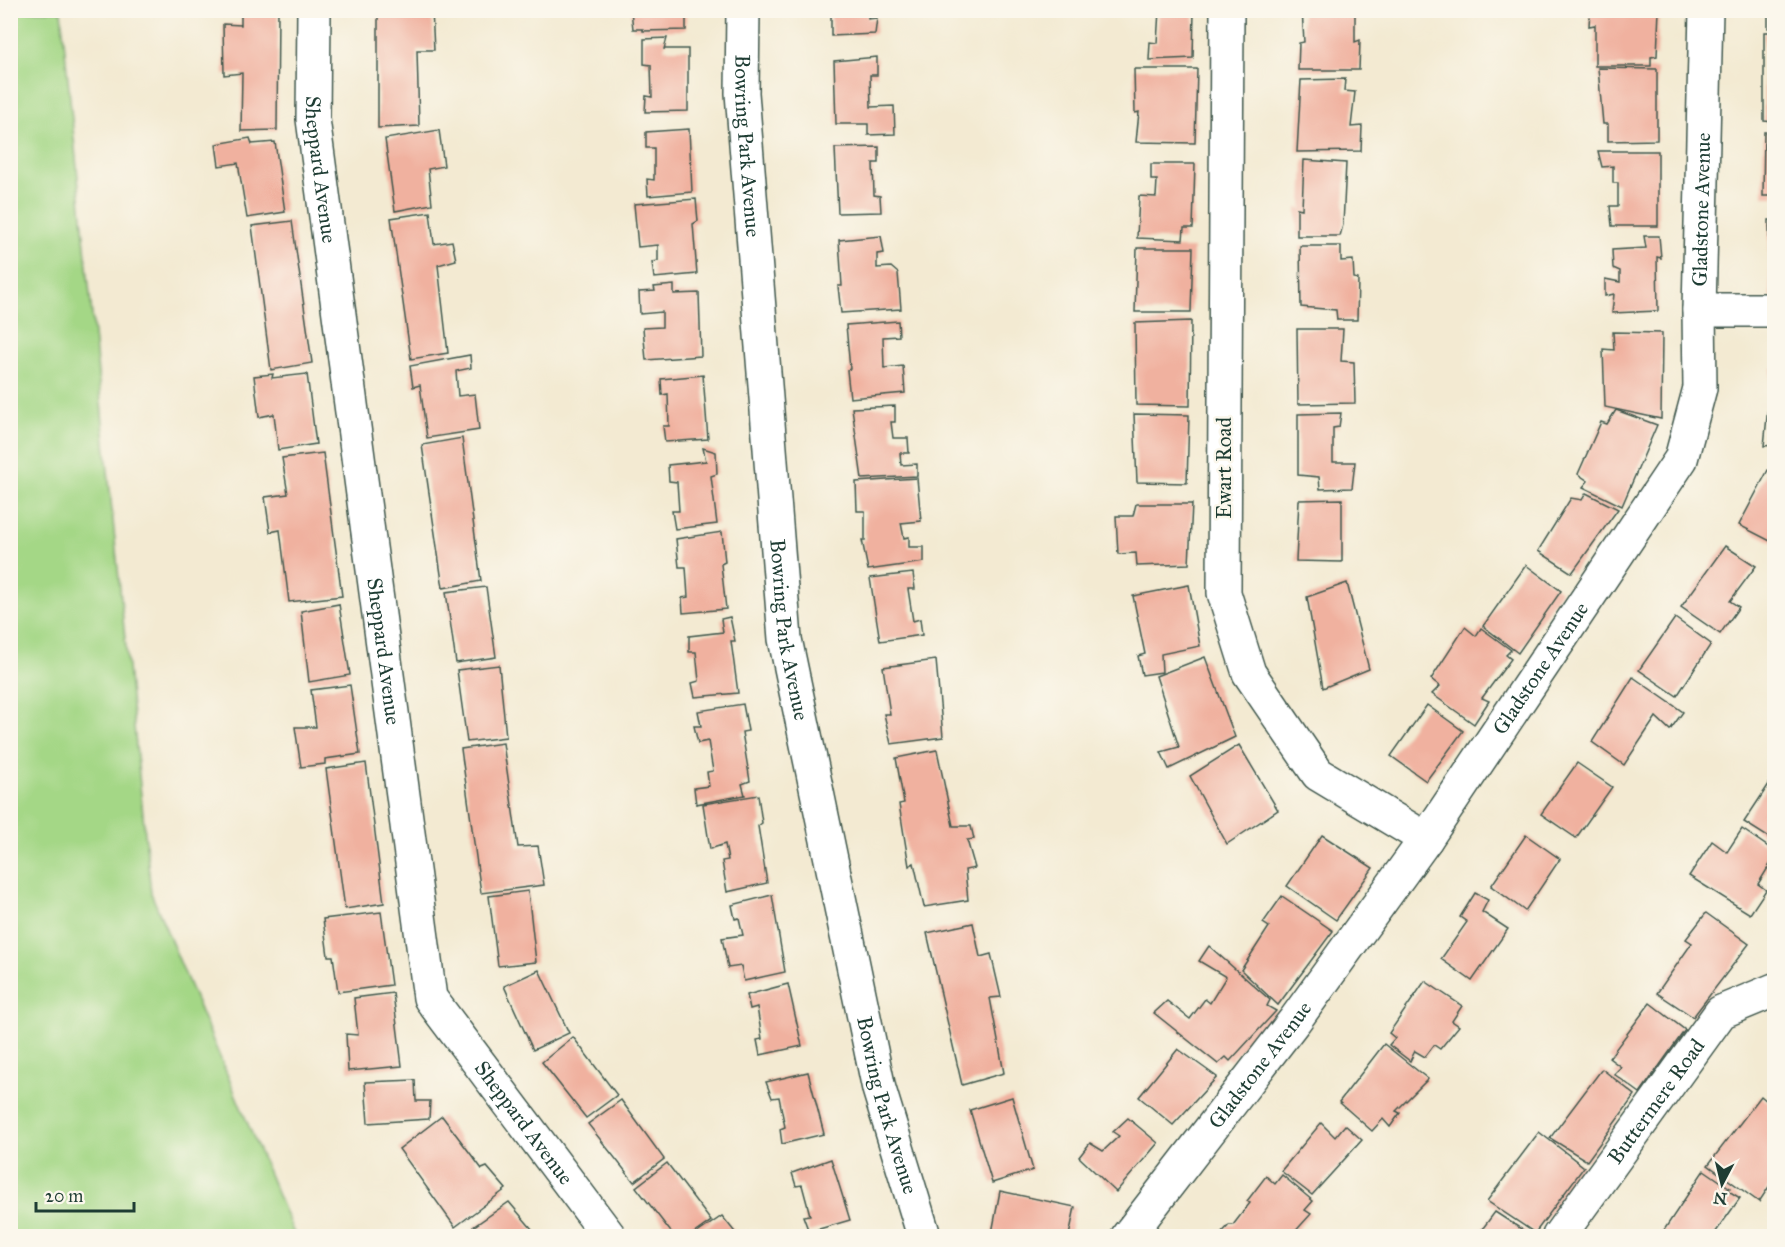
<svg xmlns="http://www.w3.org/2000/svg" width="1785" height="1247" font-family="'IM FELL Great Primer',serif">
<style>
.green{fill:#a4d786;stroke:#628a5d;stroke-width:1.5}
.building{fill:#f0b19f}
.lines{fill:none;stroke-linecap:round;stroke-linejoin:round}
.minor-casing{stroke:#3f574c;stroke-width:36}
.minor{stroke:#fff;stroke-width:33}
.labels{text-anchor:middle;stroke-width:5;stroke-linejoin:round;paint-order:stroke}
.street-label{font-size:21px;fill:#1f3d34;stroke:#fbf7ec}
</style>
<rect width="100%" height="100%" fill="#fbf7ec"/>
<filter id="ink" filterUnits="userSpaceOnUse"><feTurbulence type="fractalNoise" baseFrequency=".0167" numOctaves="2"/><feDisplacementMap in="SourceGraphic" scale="12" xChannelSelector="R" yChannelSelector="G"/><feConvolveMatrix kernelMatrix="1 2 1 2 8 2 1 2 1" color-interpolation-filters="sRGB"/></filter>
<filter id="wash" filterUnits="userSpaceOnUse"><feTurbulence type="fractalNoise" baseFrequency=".008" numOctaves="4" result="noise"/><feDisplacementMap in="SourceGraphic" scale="24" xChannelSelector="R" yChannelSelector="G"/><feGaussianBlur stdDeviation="1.35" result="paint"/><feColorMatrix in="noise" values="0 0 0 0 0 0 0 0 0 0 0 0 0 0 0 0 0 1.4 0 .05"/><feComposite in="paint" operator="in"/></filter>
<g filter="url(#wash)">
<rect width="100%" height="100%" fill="#f3ead2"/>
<path class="green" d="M 10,11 L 61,11 L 151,893 L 295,1236 L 11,1236 Z"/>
<g id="blocks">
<g class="building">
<path d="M 241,10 L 278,10 L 277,130 L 241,131 L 242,73 L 224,75 L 223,24 L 241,25 Z"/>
<path d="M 378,10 L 432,10 L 434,50 L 417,50 L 419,126 L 378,128 Z"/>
<path d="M 631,10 L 686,10 L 686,30 L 643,31 L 643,29 L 633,29 Z"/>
<path d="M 831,10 L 868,10 L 868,19 L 877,18 L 875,34 L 831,36 Z"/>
<path d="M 1159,10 L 1194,10 L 1193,58 L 1149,60 L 1150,42 L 1157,43 Z"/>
<path d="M 1302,10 L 1355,10 L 1355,42 L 1360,40 L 1359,70 L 1298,70 L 1299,43 L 1304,42 Z"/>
<path d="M 1590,10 L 1659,10 L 1657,56 L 1651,57 L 1651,66 L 1595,66 L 1595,25 L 1589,26 Z"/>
<rect x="1768" y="10" width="6" height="18"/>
<path d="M 1764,32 L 1774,32 L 1774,122 L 1764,121 Z"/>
<path d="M 667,38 L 664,49 L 688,49 L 688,111 L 645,112 L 646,96 L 652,97 L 651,65 L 644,64 L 644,39 Z"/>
<path d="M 877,57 L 877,75 L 870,75 L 871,107 L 894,106 L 895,134 L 868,135 L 868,124 L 836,124 L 834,61 Z"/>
<path d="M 1598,68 L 1657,69 L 1657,140 L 1608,141 L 1608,124 L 1603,124 Z"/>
<path d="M 1134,69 L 1197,69 L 1195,143 L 1136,142 L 1139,112 L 1135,113 Z"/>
<path d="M 1345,79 L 1344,91 L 1355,92 L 1351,127 L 1362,126 L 1361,151 L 1297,152 L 1301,80 Z"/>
<path d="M 689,129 L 692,192 L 648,196 L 647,179 L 654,180 L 654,148 L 646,148 L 646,132 Z"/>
<path d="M 439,130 L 444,166 L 428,169 L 432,204 L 395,211 L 385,139 Z"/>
<path d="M 1764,132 L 1774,132 L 1774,196 L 1763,196 Z"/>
<path d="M 250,138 L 252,144 L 275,142 L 285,212 L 247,218 L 238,163 L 219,166 L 216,144 Z"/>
<path d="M 879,147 L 879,163 L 873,163 L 874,195 L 880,196 L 881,212 L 838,213 L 835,148 Z"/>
<path d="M 1598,151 L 1658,151 L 1658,226 L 1612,226 L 1610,206 L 1618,206 L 1618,183 L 1613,183 L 1613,166 L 1602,167 Z"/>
<path d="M 1304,160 L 1346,163 L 1343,225 L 1340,236 L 1297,236 L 1297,208 L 1302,209 Z"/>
<path d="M 1151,164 L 1195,164 L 1193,228 L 1184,228 L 1183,240 L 1137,238 L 1139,196 L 1156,197 L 1157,180 L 1151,180 Z"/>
<path d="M 696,199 L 698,221 L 693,224 L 697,274 L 654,278 L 652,262 L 658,261 L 658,245 L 638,247 L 634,204 Z"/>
<path d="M 430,212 L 434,244 L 452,241 L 456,260 L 438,265 L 448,353 L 411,359 L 391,218 Z"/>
<path d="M 1769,220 L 1774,220 L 1774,297 L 1770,297 Z"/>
<path d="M 292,221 L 312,363 L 271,370 L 252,226 Z"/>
<path d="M 881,236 L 884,253 L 877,254 L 877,268 L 891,267 L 898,273 L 901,309 L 841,313 L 838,286 L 842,286 L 839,240 Z"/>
<path d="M 1644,236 L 1659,236 L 1661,258 L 1657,257 L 1658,311 L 1612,313 L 1614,294 L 1605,296 L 1605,279 L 1620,282 L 1620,271 L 1613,268 L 1612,250 L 1646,248 Z"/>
<path d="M 1300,246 L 1341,246 L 1341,261 L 1353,260 L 1354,278 L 1358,279 L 1357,320 L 1337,320 L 1336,310 L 1301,307 Z"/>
<path d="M 1137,248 L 1193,248 L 1191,312 L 1135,312 Z"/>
<path d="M 674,285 L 674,294 L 699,293 L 701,356 L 646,360 L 643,328 L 662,327 L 662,312 L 640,314 L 639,292 L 655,291 L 654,287 Z"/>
<path d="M 898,321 L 899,336 L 883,337 L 884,368 L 903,366 L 905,393 L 850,398 L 847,370 L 850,369 L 846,325 Z"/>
<path d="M 1191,321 L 1190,406 L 1136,405 L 1135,323 Z"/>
<path d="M 1297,329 L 1343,329 L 1341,361 L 1354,362 L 1355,403 L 1298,404 Z"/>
<path d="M 1613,332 L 1662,333 L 1661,419 L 1605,407 L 1603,349 L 1614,350 Z"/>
<path d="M 470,355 L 471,368 L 456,371 L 458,396 L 475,394 L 479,430 L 427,438 L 420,385 L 413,387 L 410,366 Z"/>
<path d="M 1772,368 L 1774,368 L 1774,445 L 1764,446 Z"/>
<path d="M 273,374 L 272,378 L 307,374 L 316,444 L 278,450 L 274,414 L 259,417 L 254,376 Z"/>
<path d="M 703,375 L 708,439 L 665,442 L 663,426 L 669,426 L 668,394 L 662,395 L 661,379 Z"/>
<path d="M 895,406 L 895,422 L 891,422 L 893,438 L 908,438 L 909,453 L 900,453 L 901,465 L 917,464 L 917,476 L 862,479 L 852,408 Z"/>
<path d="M 1616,410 L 1657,425 L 1622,506 L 1583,487 L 1588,481 L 1578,474 L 1601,422 L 1607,424 Z"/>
<path d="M 1341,413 L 1339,427 L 1333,428 L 1333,462 L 1355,462 L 1352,488 L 1320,489 L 1319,477 L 1298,475 L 1298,414 Z"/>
<path d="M 1134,414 L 1189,415 L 1187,483 L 1137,482 Z"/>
<path d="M 462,438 L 481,581 L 443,588 L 422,445 Z"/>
<path d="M 703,448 L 716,452 L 717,474 L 711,476 L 717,524 L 675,529 L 672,511 L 679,511 L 677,482 L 669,481 L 668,465 L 706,461 Z"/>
<path d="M 323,453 L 342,596 L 289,602 L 280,530 L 270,532 L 265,497 L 288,494 L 282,458 Z"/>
<path d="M 1768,470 L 1774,474 L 1774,543 L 1739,525 Z"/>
<path d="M 917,478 L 921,521 L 901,523 L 904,538 L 909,537 L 909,547 L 924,547 L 924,562 L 868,570 L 862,540 L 865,540 L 865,511 L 857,511 L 856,482 Z"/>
<path d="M 1586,493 L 1618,509 L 1572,573 L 1538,551 L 1571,498 L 1582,500 Z"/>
<path d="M 1342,499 L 1342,562 L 1296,561 L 1299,500 Z"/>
<path d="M 1136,504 L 1192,504 L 1189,564 L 1137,566 L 1136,553 L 1118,554 L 1116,516 L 1133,516 Z"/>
<path d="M 722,532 L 725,562 L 721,564 L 726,609 L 683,613 L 682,598 L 688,597 L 686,567 L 679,567 L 676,539 Z"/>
<path d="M 1725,546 L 1756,566 L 1730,601 L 1739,607 L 1720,634 L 1681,607 Z"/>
<path d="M 1526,565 L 1561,591 L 1518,653 L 1483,626 Z"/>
<path d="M 913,573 L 915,589 L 908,589 L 913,621 L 920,619 L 922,635 L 880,641 L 870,578 Z"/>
<path d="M 1347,583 L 1369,669 L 1323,688 L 1307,597 Z"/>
<path d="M 1189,585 L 1200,646 L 1161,654 L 1162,672 L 1142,675 L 1138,656 L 1145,654 L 1133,596 Z"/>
<path d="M 486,587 L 496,657 L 456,663 L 446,592 Z"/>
<path d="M 339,604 L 350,675 L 309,682 L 301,611 Z"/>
<path d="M 730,617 L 735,641 L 731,641 L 738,693 L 695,697 L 692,683 L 699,681 L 696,652 L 689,652 L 689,636 L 723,632 L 721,619 Z"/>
<path d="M 1675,618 L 1711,644 L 1677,696 L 1639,670 Z"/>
<path d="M 1465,627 L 1476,636 L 1481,628 L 1511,650 L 1506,655 L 1511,659 L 1482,698 L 1489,701 L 1474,724 L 1432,694 L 1440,686 L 1431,679 Z"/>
<path d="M 1205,657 L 1235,737 L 1169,769 L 1161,752 L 1179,747 L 1156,676 Z"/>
<path d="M 936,660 L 943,737 L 891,744 L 884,714 L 890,714 L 883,667 Z"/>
<path d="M 499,665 L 506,737 L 467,742 L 457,670 Z"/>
<path d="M 1633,677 L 1683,712 L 1670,730 L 1656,717 L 1624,765 L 1592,742 Z"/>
<path d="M 350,685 L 360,754 L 325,759 L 325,764 L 301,767 L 295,727 L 316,727 L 311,690 Z"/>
<path d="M 743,704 L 748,731 L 742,732 L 750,781 L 742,784 L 745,795 L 696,804 L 694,788 L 709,786 L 707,772 L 713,771 L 708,741 L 698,743 L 694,726 L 701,726 L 698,711 Z"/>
<path d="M 1427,705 L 1463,731 L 1426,781 L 1391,756 Z"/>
<path d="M 503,743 L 518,847 L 538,846 L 544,885 L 481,893 L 461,749 Z"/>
<path d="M 1239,745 L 1278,810 L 1227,844 L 1190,776 Z"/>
<path d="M 937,750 L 953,826 L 971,826 L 974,839 L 967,840 L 975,868 L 965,870 L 968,900 L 924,907 L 914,863 L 909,866 L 899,804 L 904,803 L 896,758 Z"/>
<path d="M 366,763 L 384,903 L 345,909 L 326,769 Z"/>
<path d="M 1577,763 L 1612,787 L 1576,838 L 1541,814 Z"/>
<path d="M 1773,778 L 1774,778 L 1774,841 L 1744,822 Z"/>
<path d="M 758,795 L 762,823 L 758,826 L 767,883 L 727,892 L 722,861 L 728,860 L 725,844 L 710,849 L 703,804 Z"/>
<path d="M 1742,829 L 1774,851 L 1774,858 L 1758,884 L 1766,890 L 1750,914 L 1689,876 L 1712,841 L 1727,852 Z"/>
<path d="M 1322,835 L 1373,868 L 1336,920 L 1287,886 Z"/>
<path d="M 1526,835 L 1560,859 L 1525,911 L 1491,886 Z"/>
<path d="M 528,891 L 536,962 L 498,966 L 489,896 Z"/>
<path d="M 1475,893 L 1488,900 L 1482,912 L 1508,929 L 1472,981 L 1441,959 L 1467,922 L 1460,917 Z"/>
<path d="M 772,895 L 785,972 L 744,981 L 741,966 L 728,968 L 722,938 L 743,935 L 739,918 L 735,919 L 732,905 Z"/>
<path d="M 1282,896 L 1333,931 L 1278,1005 L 1241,970 L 1269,927 L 1263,923 Z"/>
<path d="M 381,912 L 391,985 L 338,992 L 333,956 L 328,956 L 323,919 Z"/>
<path d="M 1706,913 L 1749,944 L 1693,1017 L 1657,993 L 1692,943 L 1686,939 Z"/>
<path d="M 973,923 L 980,957 L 991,954 L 1001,997 L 990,998 L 1004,1073 L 962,1085 L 927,933 Z"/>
<path d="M 1209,946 L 1270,1000 L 1267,1006 L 1276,1011 L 1230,1061 L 1226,1057 L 1218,1064 L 1154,1013 L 1167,1001 L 1190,1019 L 1205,999 L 1210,1003 L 1226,977 L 1199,961 Z"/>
<path d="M 539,970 L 569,1033 L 533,1050 L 504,986 Z"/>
<path d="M 1425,981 L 1462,1006 L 1452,1021 L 1459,1026 L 1440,1049 L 1434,1045 L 1425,1057 L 1415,1051 L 1410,1061 L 1389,1045 L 1395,1038 L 1389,1033 Z"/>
<path d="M 788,984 L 802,1046 L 760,1055 L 757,1040 L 762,1039 L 757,1007 L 750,1009 L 747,995 Z"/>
<path d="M 393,993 L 402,1066 L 348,1071 L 346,1034 L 358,1035 L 354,998 Z"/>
<path d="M 1650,1003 L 1685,1030 L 1640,1093 L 1614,1074 L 1621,1067 L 1609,1058 Z"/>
<path d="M 573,1037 L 617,1095 L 586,1118 L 542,1062 Z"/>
<path d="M 1384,1044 L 1428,1079 L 1396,1111 L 1400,1113 L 1390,1127 L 1383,1119 L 1372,1131 L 1339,1102 Z"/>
<path d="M 1178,1049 L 1217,1077 L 1173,1125 L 1139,1097 Z"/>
<path d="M 1602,1069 L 1635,1095 L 1587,1161 L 1550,1138 Z"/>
<path d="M 808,1072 L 824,1134 L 782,1144 L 780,1129 L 785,1127 L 779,1097 L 772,1098 L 766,1082 Z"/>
<path d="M 415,1080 L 416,1101 L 430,1101 L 429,1119 L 368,1123 L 365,1082 Z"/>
<path d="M 1761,1096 L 1774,1107 L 1774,1152 L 1770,1159 L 1774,1161 L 1774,1179 L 1759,1202 L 1708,1165 Z"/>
<path d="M 1012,1097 L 1033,1170 L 992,1183 L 970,1110 Z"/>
<path d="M 621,1100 L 664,1159 L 634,1182 L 588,1124 Z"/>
<path d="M 442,1116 L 482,1169 L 487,1167 L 506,1189 L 455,1227 L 399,1149 Z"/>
<path d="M 1128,1118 L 1158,1143 L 1116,1192 L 1079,1157 L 1090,1143 L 1103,1151 L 1119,1136 L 1113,1132 Z"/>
<path d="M 1321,1123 L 1335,1137 L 1345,1125 L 1362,1140 L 1312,1195 L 1281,1171 Z"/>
<path d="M 1539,1132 L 1584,1167 L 1535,1233 L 1487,1201 Z"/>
<path d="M 831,1159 L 850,1220 L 809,1232 L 803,1216 L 810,1215 L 802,1185 L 796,1186 L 792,1173 Z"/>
<path d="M 667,1163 L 711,1221 L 690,1236 L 674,1236 L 636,1187 Z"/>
<path d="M 1704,1170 L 1730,1188 L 1727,1190 L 1740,1198 L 1713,1236 L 1660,1236 Z"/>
<path d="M 1282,1175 L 1313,1201 L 1305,1210 L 1311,1214 L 1291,1236 L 1219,1236 L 1229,1225 L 1233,1225 L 1250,1203 L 1247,1201 L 1266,1176 L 1275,1184 Z"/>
<path d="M 1000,1191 L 1075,1207 L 1069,1236 L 1006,1236 L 992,1233 Z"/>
<path d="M 509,1202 L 538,1236 L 479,1236 L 473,1227 Z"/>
<path d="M 1495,1212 L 1532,1236 L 1477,1236 Z"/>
<path d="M 722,1216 L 738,1236 L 693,1236 Z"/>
</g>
</g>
</g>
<g filter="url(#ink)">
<use href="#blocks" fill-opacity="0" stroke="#3f574c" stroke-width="1.5"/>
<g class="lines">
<defs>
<g id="minor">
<path id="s1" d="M 314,10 L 313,119 L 430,998 L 609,1236"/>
<path id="s2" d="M 743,10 L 742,93 L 785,639 L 879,1089 L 924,1236"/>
<path d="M 1227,10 L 1224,593 L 1249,673 L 1318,774 L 1426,839"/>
<path d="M 1699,310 L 1774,310"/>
<path id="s3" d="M 1128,1236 L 1295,1020 L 1426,839 L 1681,459 L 1700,388 L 1699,310 L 1706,10"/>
<path id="s4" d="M 1559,1236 L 1721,1012 L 1774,990"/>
</g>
</defs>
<use href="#minor" class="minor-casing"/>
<use href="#minor" class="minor"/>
</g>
</g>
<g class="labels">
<g class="street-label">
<text dy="7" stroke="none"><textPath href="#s2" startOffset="136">Bowring Park Avenue</textPath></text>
<text dy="7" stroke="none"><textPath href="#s1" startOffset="160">Sheppard Avenue</textPath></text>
<text dy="7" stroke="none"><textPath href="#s3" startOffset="1206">Gladstone Avenue</textPath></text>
<text transform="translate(1224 468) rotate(-90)" y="7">Ewart Road</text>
<text dy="7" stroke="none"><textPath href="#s2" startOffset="622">Bowring Park Avenue</textPath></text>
<text dy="7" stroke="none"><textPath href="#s1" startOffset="646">Sheppard Avenue</textPath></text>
<text dy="7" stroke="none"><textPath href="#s3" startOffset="702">Gladstone Avenue</textPath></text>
<text dy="7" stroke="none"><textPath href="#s3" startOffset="216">Gladstone Avenue</textPath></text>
<text dy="7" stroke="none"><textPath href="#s4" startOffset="166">Buttermere Road</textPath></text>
<text dy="7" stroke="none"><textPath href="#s2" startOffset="1108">Bowring Park Avenue</textPath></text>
<text dy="7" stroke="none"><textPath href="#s1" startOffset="1152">Sheppard Avenue</textPath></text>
</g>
</g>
<rect width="1785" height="1247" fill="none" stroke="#fbf7ec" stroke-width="36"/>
<g transform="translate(1722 1184) rotate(187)" stroke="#fbf7ec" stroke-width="4.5" paint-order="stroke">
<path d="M0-4.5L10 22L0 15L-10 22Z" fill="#1f3d34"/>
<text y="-9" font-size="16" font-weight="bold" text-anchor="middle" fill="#1f3d34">N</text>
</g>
<path d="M36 1202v9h98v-9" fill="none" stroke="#1f3d34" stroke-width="3"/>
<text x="45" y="1202" font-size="18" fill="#1f3d34" stroke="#fbf7ec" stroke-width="4.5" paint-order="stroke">20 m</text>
</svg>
